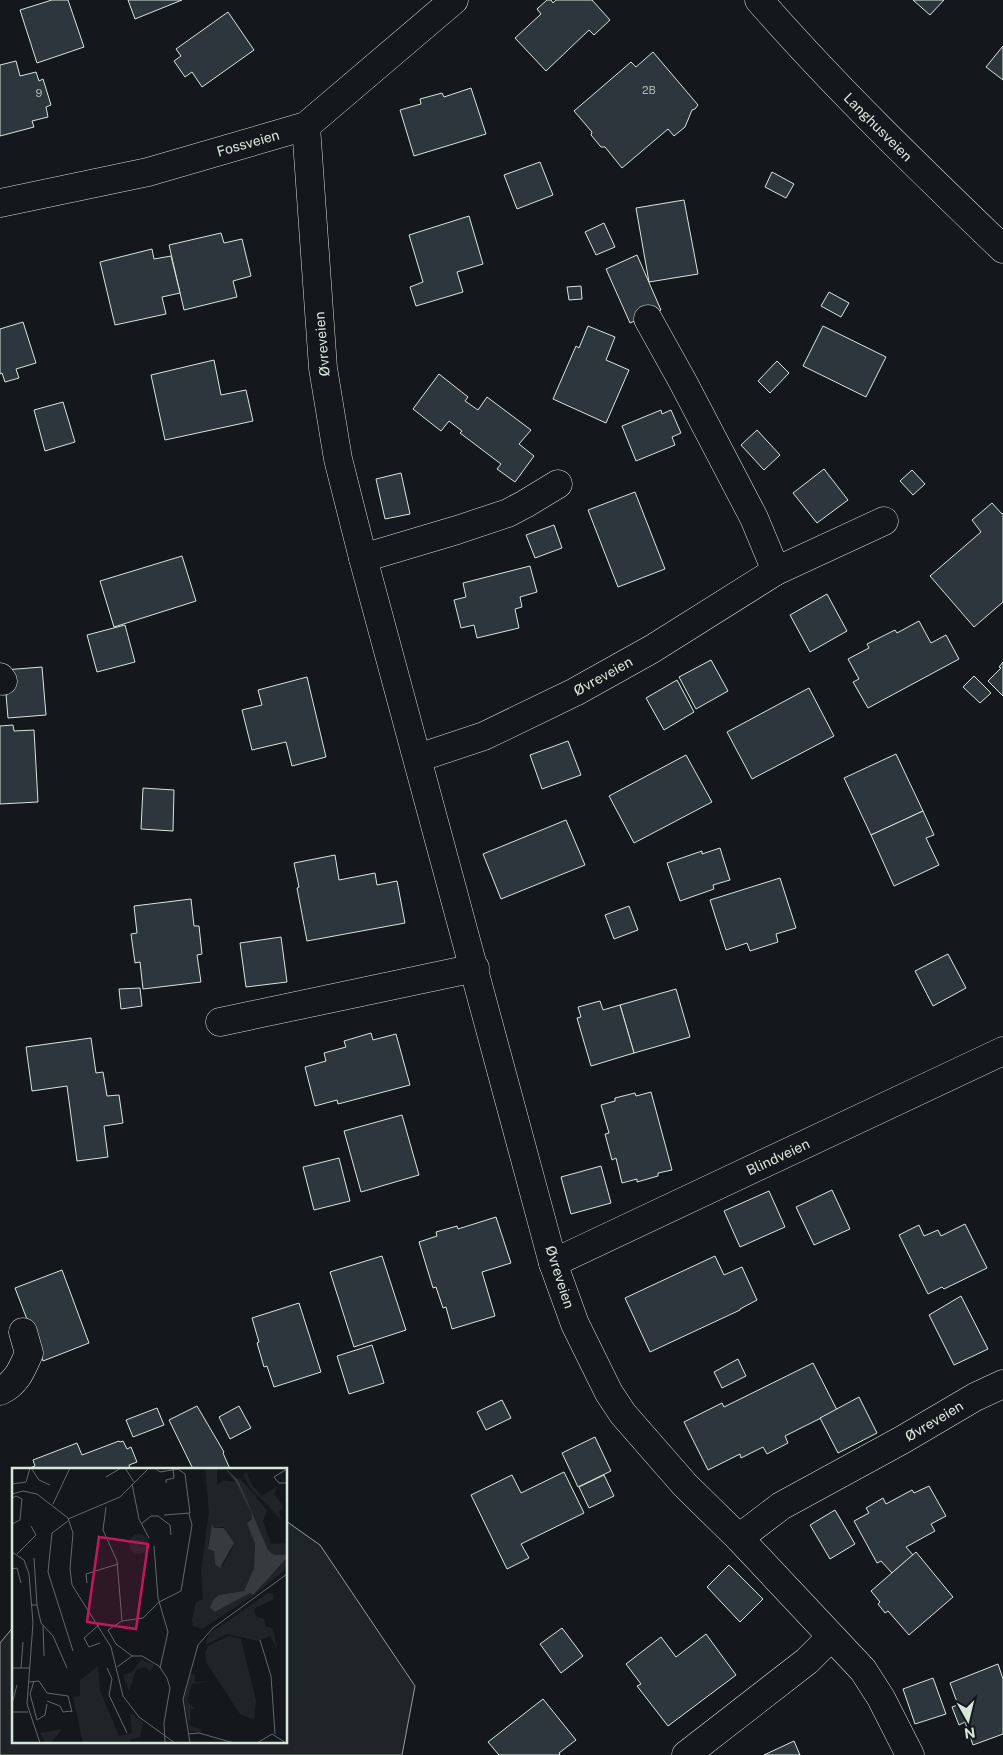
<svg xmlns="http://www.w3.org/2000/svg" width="1003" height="1755" font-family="'Public Sans',sans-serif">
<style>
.green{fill:#202428;stroke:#939e99}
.building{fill:#2c363c;stroke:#d8e6dc}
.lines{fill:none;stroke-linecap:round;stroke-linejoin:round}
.minor-casing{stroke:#d8e6dc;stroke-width:29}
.major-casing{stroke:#d8e6dc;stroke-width:29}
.minor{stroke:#14181c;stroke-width:28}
.major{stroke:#14181c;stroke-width:28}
.labels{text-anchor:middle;stroke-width:4;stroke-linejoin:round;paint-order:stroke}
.number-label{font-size:11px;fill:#adbab4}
.street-label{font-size:14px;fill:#d8e6dc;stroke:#14181c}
.inset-road{fill:none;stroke:#626a69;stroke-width:1}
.view{fill:#c2185b;fill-opacity:0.15;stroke:#c2185b;stroke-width:2.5}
.inset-edge{fill:none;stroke:#d8e6dc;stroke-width:2.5}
</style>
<rect width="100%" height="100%" fill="#14181c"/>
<path class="green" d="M 286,1521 L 320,1545 L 415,1686 L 402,1755 L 0,1755 L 0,1643 L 14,1626 L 14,1741 L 286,1741 Z"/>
<g class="building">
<path d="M 52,0 L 68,0 L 84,47 L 37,63 L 20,10 Z"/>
<path d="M 128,0 L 182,0 L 135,19 Z"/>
<path d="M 547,0 L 551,0 L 553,3 L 556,0 L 592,0 L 610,20 L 594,35 L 589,30 L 546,71 L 515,38 L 541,14 L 537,9 Z"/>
<path d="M 913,0 L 944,0 L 930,15 Z"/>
<path d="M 228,12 L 254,50 L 202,87 L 192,72 L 185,77 L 174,61 L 181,56 L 176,49 Z"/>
<path d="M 1003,46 L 1003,80 L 986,67 Z"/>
<path d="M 653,52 L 698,105 L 695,109 L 692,110 L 685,127 L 674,136 L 668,129 L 622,168 L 605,147 L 601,147 L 591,135 L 592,132 L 574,111 L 631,62 L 636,67 Z"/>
<path d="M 16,61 L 20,76 L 36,72 L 39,81 L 43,79 L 51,105 L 46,107 L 48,117 L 32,121 L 34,127 L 0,136 L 0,65 Z"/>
<path d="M 471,88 L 486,134 L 414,156 L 400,110 L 421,104 L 420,99 L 442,93 L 444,97 Z"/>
<path d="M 540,162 L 553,195 L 517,209 L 504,175 Z"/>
<path d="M 772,172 L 794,184 L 786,198 L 765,187 Z"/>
<path d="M 684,200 L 698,274 L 649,282 L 636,208 Z"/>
<path d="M 469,216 L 483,264 L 457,272 L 463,292 L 416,306 L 410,287 L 423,282 L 409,235 Z"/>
<path d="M 604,223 L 615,247 L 596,255 L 585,232 Z"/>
<path d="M 221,233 L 224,243 L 242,239 L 251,276 L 233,281 L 237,297 L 184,310 L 169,245 Z"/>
<path d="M 152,249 L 154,259 L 171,256 L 180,293 L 162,297 L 166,314 L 115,325 L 100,262 Z"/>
<path d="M 637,255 L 661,310 L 630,323 L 606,269 Z"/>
<path d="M 581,286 L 582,299 L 569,300 L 567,287 Z"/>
<path d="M 829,292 L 849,303 L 841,317 L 821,306 Z"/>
<path d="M 23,322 L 36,363 L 16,369 L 19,378 L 5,382 L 2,373 L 0,374 L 0,329 Z"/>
<path d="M 588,326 L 615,337 L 606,360 L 629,370 L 606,423 L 553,399 L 576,346 L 579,348 Z"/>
<path d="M 823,326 L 886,357 L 866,397 L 803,366 Z"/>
<path d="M 214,360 L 221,395 L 246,390 L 253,421 L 165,440 L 151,375 Z"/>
<path d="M 777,361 L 789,373 L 770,393 L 758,381 Z"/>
<path d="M 439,374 L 468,397 L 465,401 L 478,410 L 487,397 L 531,430 L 519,444 L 534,456 L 515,482 L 497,469 L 501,464 L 460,433 L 462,431 L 449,421 L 441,431 L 413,409 Z"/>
<path d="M 63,402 L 75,442 L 45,451 L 34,410 Z"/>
<path d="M 661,410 L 662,414 L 671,410 L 681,433 L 672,437 L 675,445 L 636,461 L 622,426 Z"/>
<path d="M 757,430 L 780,455 L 764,470 L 741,445 Z"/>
<path d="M 824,469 L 848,500 L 817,523 L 793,493 Z"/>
<path d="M 912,470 L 925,484 L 913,495 L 900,481 Z"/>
<path d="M 401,473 L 410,514 L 385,519 L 376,479 Z"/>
<path d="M 635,492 L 665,569 L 618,587 L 588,510 Z"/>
<path d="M 992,503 L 1002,514 L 1003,513 L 1003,602 L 974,627 L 930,576 L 981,532 L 972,520 Z"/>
<path d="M 554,525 L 562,548 L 535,558 L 526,535 Z"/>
<path d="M 182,556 L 196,601 L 114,627 L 100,581 Z"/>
<path d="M 530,566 L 537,592 L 520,597 L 522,607 L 515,609 L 519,628 L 477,638 L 474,625 L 461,628 L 454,600 L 466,597 L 463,583 Z"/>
<path d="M 827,594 L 847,631 L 810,652 L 790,615 Z"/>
<path d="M 919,621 L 931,643 L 946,635 L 959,659 L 868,708 L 853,682 L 859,679 L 848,659 L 869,648 L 867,644 L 895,630 L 897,633 Z"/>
<path d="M 125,625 L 135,662 L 97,672 L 87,635 Z"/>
<path d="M 711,660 L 728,691 L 696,709 L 679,677 Z"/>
<path d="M 1003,662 L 1003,696 L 988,681 L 1001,668 L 999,667 Z"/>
<path d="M 42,667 L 46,715 L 8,718 L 4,670 Z"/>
<path d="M 974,676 L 991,693 L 980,703 L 963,687 Z"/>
<path d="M 307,677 L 326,757 L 292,766 L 286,742 L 252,750 L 242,710 L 262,705 L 258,690 Z"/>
<path d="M 677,680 L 694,712 L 664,730 L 646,698 Z"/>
<path d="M 809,688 L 834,736 L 752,779 L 727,732 Z"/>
<path d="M 13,725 L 14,731 L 34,730 L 38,802 L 0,804 L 0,726 Z"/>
<path d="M 568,741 L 581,775 L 542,789 L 530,755 Z"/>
<path d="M 896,754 L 923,811 L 871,835 L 844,778 Z"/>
<path d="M 686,755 L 712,802 L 634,843 L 609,796 Z"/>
<path d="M 143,788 L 174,790 L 173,831 L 141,829 Z"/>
<path d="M 923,811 L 934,835 L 926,838 L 939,865 L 894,886 L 871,835 Z"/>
<path d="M 566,820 L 585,865 L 501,899 L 483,854 Z"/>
<path d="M 720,848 L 730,880 L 713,885 L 714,889 L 680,901 L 667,863 L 702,851 L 702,854 Z"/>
<path d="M 335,855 L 339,880 L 375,873 L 377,885 L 397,881 L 405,923 L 307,941 L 297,888 L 299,887 L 294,863 Z"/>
<path d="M 780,878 L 796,928 L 776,934 L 778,942 L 750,951 L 747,943 L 726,950 L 710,900 Z"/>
<path d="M 191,899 L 194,926 L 199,926 L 202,954 L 197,955 L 201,982 L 143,989 L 140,962 L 135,963 L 131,934 L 137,933 L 134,906 Z"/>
<path d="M 629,906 L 638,930 L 614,939 L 605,915 Z"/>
<path d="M 281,937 L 287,982 L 246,987 L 240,943 Z"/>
<path d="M 948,954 L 966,988 L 933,1006 L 915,971 Z"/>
<path d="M 140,988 L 142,1006 L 121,1009 L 119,989 Z"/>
<path d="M 676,989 L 690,1037 L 634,1053 L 620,1005 Z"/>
<path d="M 600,1001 L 603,1010 L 620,1005 L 634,1053 L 591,1066 L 577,1018 L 581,1017 L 578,1007 Z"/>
<path d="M 371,1033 L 373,1040 L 396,1034 L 410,1085 L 338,1104 L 337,1100 L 315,1106 L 305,1067 L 326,1061 L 324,1053 L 346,1047 L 344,1041 Z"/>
<path d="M 91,1038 L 96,1073 L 103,1072 L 107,1096 L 119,1095 L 123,1123 L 104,1126 L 108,1157 L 77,1161 L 67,1086 L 32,1091 L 26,1047 Z"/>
<path d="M 651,1092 L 672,1170 L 658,1173 L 658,1176 L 637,1182 L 637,1179 L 622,1183 L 616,1158 L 612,1160 L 605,1134 L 609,1133 L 601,1105 L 615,1101 L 615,1098 L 635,1093 L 636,1096 Z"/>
<path d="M 402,1115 L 419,1175 L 361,1192 L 344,1131 Z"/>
<path d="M 339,1158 L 350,1201 L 314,1210 L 303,1167 Z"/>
<path d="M 601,1166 L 611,1203 L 571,1214 L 561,1177 Z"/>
<path d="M 832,1190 L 850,1229 L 814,1245 L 796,1207 Z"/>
<path d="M 769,1191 L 785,1227 L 740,1247 L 724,1211 Z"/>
<path d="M 496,1217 L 511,1263 L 482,1272 L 495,1316 L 452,1329 L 446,1307 L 443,1308 L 436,1287 L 433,1288 L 419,1242 L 437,1236 L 436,1232 L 457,1226 L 458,1229 Z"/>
<path d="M 965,1224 L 987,1268 L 944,1289 L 942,1287 L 928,1294 L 899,1235 L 919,1225 L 924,1236 L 938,1230 L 941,1236 Z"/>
<path d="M 382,1256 L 406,1330 L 354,1347 L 330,1272 Z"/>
<path d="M 715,1256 L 724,1275 L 742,1267 L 757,1300 L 740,1309 L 740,1310 L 650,1352 L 625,1298 Z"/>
<path d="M 62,1270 L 89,1343 L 43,1361 L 15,1288 Z"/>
<path d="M 961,1296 L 988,1349 L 954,1365 L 929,1315 Z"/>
<path d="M 299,1303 L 321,1372 L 274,1387 L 267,1366 L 264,1367 L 257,1343 L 259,1342 L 252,1318 Z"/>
<path d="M 372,1345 L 384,1383 L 349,1394 L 337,1356 Z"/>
<path d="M 738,1359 L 746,1376 L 722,1388 L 714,1372 Z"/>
<path d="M 813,1363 L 837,1410 L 785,1436 L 788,1443 L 767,1454 L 763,1447 L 741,1458 L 740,1454 L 708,1470 L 684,1422 L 722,1403 L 724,1407 Z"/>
<path d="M 859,1397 L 877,1433 L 838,1453 L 820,1418 Z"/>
<path d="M 502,1400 L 511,1418 L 486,1430 L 477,1412 Z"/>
<path d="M 197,1406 L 224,1452 L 223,1453 L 230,1469 L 193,1469 L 169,1420 Z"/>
<path d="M 239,1406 L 251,1428 L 230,1439 L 219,1417 Z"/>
<path d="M 157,1408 L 164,1425 L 133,1437 L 126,1420 Z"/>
<path d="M 595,1437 L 611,1471 L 578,1487 L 562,1453 Z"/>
<path d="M 119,1441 L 120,1442 L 123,1441 L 127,1449 L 131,1447 L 137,1462 L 129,1465 L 130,1469 L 27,1469 L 35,1466 L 33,1460 L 77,1443 L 82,1455 Z"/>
<path d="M 564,1472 L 584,1513 L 521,1544 L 529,1558 L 507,1569 L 471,1495 L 512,1475 L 521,1493 Z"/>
<path d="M 604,1475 L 614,1496 L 589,1508 L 579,1487 Z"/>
<path d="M 929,1486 L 946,1516 L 931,1524 L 935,1531 L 906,1547 L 913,1555 L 892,1573 L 881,1561 L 877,1563 L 854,1521 L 869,1513 L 866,1508 L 883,1498 L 886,1504 L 912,1490 L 914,1493 Z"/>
<path d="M 835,1510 L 855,1544 L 830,1559 L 810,1525 Z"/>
<path d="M 916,1552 L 953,1597 L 909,1635 L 888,1611 L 885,1613 L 878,1604 L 880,1602 L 871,1591 Z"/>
<path d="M 729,1565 L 763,1599 L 740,1622 L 707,1587 Z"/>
<path d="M 562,1628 L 583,1656 L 561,1673 L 540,1644 Z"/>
<path d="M 706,1634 L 736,1675 L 668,1726 L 637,1686 L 641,1684 L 626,1664 L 661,1637 L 676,1657 Z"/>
<path d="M 998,1664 L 1003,1679 L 1003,1734 L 973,1745 L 965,1722 L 959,1725 L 952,1707 L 958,1705 L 950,1683 Z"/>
<path d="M 933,1678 L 946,1714 L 915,1724 L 903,1689 Z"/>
<path d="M 543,1699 L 576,1740 L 559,1753 L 560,1755 L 499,1755 L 488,1742 Z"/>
<path d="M 794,1741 L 800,1755 L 764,1755 Z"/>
</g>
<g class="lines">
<defs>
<g id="minor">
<path d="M 306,126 L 323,368 L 338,459 L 363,558 L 553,1263 L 575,1324 L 609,1393 L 623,1414 L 685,1485 L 739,1538 L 863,1670 L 881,1698 L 910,1755"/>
<path d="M 0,203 L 148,172 L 306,126 L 454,0"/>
<path d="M 648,319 L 683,382 L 754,518 L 776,571"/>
<path d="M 363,558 L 457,530 L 508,513 L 525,504 L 558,484"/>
<path d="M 0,677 L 3,681"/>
<path d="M 418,758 L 484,736 L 575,692 L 652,649 L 776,571 L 884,521"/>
<path d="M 220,1022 L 475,968"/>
<path d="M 553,1263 L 1003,1051"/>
<path d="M 0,1391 C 17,1383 22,1369 29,1353 L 23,1332"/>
<path d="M 739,1538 L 781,1506 L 902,1440 L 975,1397 L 1003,1384"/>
<path d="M 686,1755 L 807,1661 L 831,1637"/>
</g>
<path id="major" d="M 759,0 C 836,88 919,168 1003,249"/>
</defs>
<use href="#minor" class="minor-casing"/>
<use href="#major" class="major-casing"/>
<use href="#minor" class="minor"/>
<use href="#major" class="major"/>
</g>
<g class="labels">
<g class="number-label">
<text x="649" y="94">2B</text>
<text x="39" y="97">9</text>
</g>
<g class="street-label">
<text transform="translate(878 127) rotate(45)" y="5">Langhusveien</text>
<text transform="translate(248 143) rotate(-16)" y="5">Fossveien</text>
<text transform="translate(322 344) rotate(-95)" y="5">Øvreveien</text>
<text transform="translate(603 676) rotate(-29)" y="5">Øvreveien</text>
<text transform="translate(778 1157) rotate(-25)" y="5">Blindveien</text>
<text transform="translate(560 1277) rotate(72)" y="5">Øvreveien</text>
<text transform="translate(934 1421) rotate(-31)" y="5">Øvreveien</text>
</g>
</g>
<g transform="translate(12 1468)">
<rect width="275" height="275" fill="#14181c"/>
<path d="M 193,0 L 205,0 L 205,17 L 211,12 L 224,14 L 239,44 L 240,51 L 236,53 L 243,76 L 242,100 L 232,123 L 207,127 L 203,144 L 238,125 L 241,127 L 273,93 L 274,87 L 262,87 L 256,82 L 225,11 L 228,10 L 255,42 L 251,53 L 259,76 L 275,75 L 275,100 L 245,125 L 190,161 L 181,158 L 180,152 L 184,134 L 191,131 L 189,103 L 197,44 ZM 200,56 L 201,60 L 212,59 L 221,79 L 211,98 L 203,96 L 202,83 L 196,77 ZM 234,3 L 240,17 L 250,28 L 266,18 L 262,26 L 271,38 L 267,44 L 270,52 L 239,21 L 231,7 ZM117 76a10 10 0 1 1 20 0a10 10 0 1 1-20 0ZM 256,125 L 260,125 L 262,131 L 242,141 L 244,148 L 252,151 L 254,159 L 261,160 L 265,181 L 258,168 L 246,173 L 215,166 L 193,177 L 197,166 ZM 217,168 L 229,171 L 244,233 L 242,252 L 228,246 L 195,196 L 193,185 L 197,177 ZM 130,191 L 142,197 L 138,204 L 134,199 L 124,202 L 117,223 L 111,207 L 120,204 ZM 86,198 L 88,223 L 107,268 L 120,265 L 118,245 L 131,254 L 128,269 L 119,271 L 118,275 L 71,275 L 61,229 L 68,228 L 68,212 ZM 179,206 L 183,207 L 183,214 L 200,213 L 180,216 L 175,233 L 183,241 L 179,241 L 178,257 L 190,262 L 188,264 L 178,263 L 172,229 ZM 50,261 L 39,275 L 34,275 L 28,265 Z" fill="#202428" fill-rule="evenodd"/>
<path d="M 213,0 L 226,12 L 256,82 L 262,87 L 274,87 L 275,90 L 241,127 L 238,125 L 203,144 L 198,140 L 201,132 L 207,127 L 232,123 L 242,100 L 243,76 L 235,55 L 240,51 L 239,44 L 224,14 ZM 200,56 L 202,60 L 212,60 L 222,75 L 208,100 L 203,96 L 202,83 L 196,81 Z" fill="#363b3e"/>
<path class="inset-road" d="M 19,0 L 27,12 L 38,17M 113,0 L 122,14M 143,0 L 148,4 L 166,1 L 173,6 L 178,45 L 152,47M 275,1 L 262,9 L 267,15 L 275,15M 94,9 L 109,0M 154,15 L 154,12 L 162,10 L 161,1M 0,16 L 14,14 L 18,0M 120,16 L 127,51 L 137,70M 0,26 L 11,23 L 25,26 L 56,50 L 61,65 L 58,101 L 60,117 L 99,179 L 111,228 L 127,249 L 163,275M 0,30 L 4,28 L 10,31 L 8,52 L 0,56M 41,36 L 58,0M 94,39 L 91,62 L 105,93 L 110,153M 56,51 L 108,29 L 137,0M 56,53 L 40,65 L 36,104 L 61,183M 129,56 L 139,48 L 146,48 L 158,57 L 159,67M 142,78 L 146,130 L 156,164 L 148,200M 0,84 L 12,92 L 17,106 L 21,155 L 15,236 L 28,275M 5,86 L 24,67 L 19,58M 22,90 L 25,137M 0,101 L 5,100 L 9,115M 75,115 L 74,106 L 106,96M 20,137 L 25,137 L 29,155 L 41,168 L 55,200M 88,156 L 72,170 L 77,179 L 88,175M 31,158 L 32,188M 248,172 L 259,208 L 263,266M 120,188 L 104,176 L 96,162 L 110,153 L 131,150 L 147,134 L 169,123 L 180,57 L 177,46M 105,199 L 120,188 L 130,188 L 147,198 L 155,210 L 158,220 L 152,255 L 153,275M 0,200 L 18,200M 9,200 L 11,174M 95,200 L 100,211 L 97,227 L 115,265M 22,213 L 18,226 L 25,252 L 33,247 L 35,236M 17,214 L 27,213 L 35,225 L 56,228 L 60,244M 35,233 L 48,238 L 51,244 L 60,243M 0,236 L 5,217M 0,244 L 16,244M 176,266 L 187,265 L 222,275M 178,275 L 171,231 L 186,177 L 201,160 L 275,106M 245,275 L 260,266 L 274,275"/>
<path class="view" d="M 87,69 L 136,76 L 124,161 L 75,154 Z"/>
<rect width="275" height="275" class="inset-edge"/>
</g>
<g transform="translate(968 1720) rotate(172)" stroke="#14181c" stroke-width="4" paint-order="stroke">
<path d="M0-4L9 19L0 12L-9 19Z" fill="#d8e6dc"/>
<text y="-8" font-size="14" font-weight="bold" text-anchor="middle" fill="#d8e6dc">N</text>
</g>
</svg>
